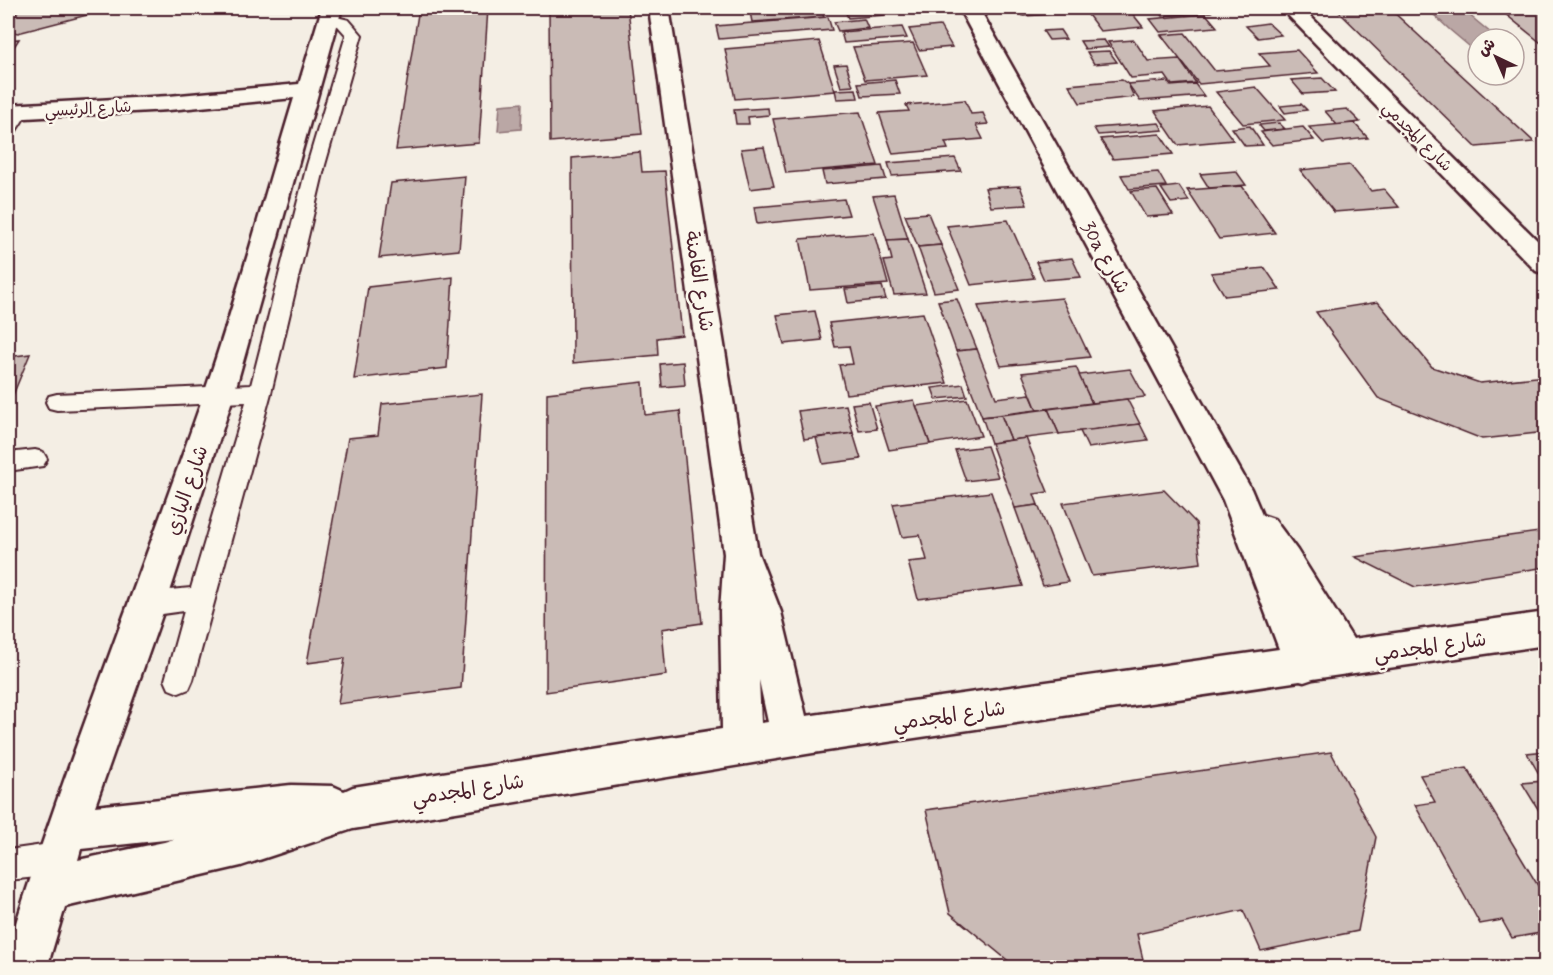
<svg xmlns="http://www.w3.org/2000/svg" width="1553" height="975" font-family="Mynerve,'Playpen Sans Arabic',sans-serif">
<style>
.water{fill:#baa7a5;stroke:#8d7174;stroke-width:1.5}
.building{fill:#cabbb6;stroke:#4a1f2b;stroke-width:1.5}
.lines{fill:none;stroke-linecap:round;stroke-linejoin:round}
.service-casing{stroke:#4a1f2b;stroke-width:4}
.minor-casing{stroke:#4a1f2b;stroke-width:5}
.service{fill:#fbf7ec;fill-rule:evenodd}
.minor{fill:#fbf7ec;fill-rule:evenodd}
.labels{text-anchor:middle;stroke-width:5;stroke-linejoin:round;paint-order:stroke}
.far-street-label{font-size:16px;fill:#4a1f2b;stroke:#fbf7ec}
.street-label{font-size:20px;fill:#4a1f2b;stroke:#fbf7ec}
</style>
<rect width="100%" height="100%" fill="#f4eee4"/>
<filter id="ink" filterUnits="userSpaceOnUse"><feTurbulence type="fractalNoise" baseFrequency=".0167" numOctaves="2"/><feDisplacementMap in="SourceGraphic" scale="12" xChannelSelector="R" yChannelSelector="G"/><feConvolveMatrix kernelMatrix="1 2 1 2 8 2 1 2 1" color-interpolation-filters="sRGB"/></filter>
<g filter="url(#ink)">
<g class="water">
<path d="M 1462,9 L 1498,39 L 1478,39 L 1478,50 L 1475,51 L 1450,30 L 1431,12 Z"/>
<path d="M 522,103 L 521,129 L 498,131 L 500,105 Z"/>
</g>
<g class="building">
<path d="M 20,8 L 114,8 L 18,33 L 8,31 L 8,24 Z"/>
<path d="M 419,8 L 488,8 L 479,143 L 396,150 Z"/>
<path d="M 549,8 L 628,8 L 642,134 L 550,142 Z"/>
<path d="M 743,8 L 820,8 L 824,17 L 752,22 L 750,12 Z"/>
<path d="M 844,8 L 881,8 L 884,15 L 848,18 Z"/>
<path d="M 1018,8 L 1069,8 L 1073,13 L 1023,16 Z"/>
<path d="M 1083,8 L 1128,8 L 1143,27 L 1100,31 Z"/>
<path d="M 1156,8 L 1207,8 L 1211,12 L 1163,16 Z"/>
<path d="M 1335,8 L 1389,8 L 1534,142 L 1476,147 Z"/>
<path d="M 1498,8 L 1546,8 L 1546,47 Z"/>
<path d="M 1206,14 L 1217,27 L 1160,32 L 1150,19 Z"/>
<path d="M 828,17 L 832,30 L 719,39 L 716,26 Z"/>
<path d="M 864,19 L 868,28 L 838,31 L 834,22 Z"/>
<path d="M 1268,23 L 1281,35 L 1258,38 L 1246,26 Z"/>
<path d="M 940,26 L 952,47 L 919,50 L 909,29 Z"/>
<path d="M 902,27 L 907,38 L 844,43 L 841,32 Z"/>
<path d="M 1060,30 L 1066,39 L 1049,40 L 1043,31 Z"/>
<path d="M 1185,33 L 1215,71 L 1270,66 L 1259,53 L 1297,50 L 1318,73 L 1199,84 L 1161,35 Z"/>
<path d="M 19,39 L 8,56 L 8,40 Z"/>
<path d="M 1104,40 L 1109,47 L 1085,49 L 1080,41 Z"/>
<path d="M 1134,40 L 1148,61 L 1179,59 L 1196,83 L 1172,85 L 1165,75 L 1131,78 L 1108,42 Z"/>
<path d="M 819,41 L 835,91 L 735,99 L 725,49 Z"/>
<path d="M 913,43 L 927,75 L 865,80 L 853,47 Z"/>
<path d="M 1109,51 L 1117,62 L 1094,64 L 1087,52 Z"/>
<path d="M 846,64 L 853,86 L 841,87 L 834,65 Z"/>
<path d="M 1322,78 L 1335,92 L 1303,94 L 1291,80 Z"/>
<path d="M 895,80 L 900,94 L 862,96 L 858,83 Z"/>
<path d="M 1122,80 L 1128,84 L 1134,97 L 1080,103 L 1069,85 Z"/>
<path d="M 1167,81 L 1171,86 L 1195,84 L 1204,96 L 1140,101 L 1128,84 Z"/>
<path d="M 1256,87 L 1285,120 L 1243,124 L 1216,92 Z"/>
<path d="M 856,89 L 858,98 L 837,99 L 835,90 Z"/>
<path d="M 965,100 L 971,114 L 983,113 L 988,124 L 976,125 L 983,139 L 945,142 L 948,149 L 893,154 L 879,113 L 909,111 L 906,105 Z"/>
<path d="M 1301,104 L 1307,110 L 1285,113 L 1280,106 Z"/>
<path d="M 1208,106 L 1233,140 L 1178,145 L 1155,111 Z"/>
<path d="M 768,108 L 769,115 L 748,117 L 749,124 L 736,124 L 734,110 Z"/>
<path d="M 1347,109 L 1360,122 L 1337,125 L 1325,111 Z"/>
<path d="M 860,112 L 878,165 L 786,173 L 773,119 Z"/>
<path d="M 1159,123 L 1163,130 L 1098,135 L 1094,128 Z"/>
<path d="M 1279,123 L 1285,129 L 1264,131 L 1259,125 Z"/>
<path d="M 1354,123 L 1368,138 L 1323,143 L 1309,127 Z"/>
<path d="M 1250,126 L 1263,145 L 1245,146 L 1232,128 Z"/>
<path d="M 1303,127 L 1314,140 L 1272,145 L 1261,132 Z"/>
<path d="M 1160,134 L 1173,154 L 1113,159 L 1100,139 Z"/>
<path d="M 764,147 L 774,186 L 750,189 L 741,149 Z"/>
<path d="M 640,152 L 642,172 L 665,171 L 682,335 L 657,338 L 658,355 L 573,363 L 572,158 Z"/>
<path d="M 955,158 L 961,171 L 892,176 L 888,163 Z"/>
<path d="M 1350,165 L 1371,191 L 1384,189 L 1399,207 L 1334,212 L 1300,170 Z"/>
<path d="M 882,166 L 886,179 L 825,184 L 822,171 Z"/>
<path d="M 1236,171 L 1246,185 L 1209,188 L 1200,174 Z"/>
<path d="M 1158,172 L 1166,186 L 1129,189 L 1121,175 Z"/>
<path d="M 465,176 L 459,250 L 379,258 L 391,183 Z"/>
<path d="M 1020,186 L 1027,205 L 991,207 L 985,188 Z"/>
<path d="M 1179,186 L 1189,201 L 1171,203 L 1161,188 Z"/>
<path d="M 1242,186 L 1275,233 L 1219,239 L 1187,190 Z"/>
<path d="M 1157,189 L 1173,215 L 1146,217 L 1131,191 Z"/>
<path d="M 894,194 L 908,239 L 887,240 L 873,196 Z"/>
<path d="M 844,199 L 849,215 L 757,224 L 754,207 Z"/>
<path d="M 928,213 L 941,245 L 918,247 L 905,215 Z"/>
<path d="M 1008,220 L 1034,278 L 971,285 L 947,226 Z"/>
<path d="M 874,233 L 888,284 L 810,290 L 800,239 Z"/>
<path d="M 908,239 L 926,293 L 894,295 L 884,261 L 892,260 L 887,240 Z"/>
<path d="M 941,245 L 959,289 L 934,292 L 918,247 Z"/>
<path d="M 1072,258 L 1081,277 L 1044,280 L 1036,262 Z"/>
<path d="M 1265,268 L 1280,290 L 1225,296 L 1211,273 Z"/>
<path d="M 453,277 L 447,368 L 354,379 L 368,287 Z"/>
<path d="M 882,286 L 886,299 L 848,303 L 845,289 Z"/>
<path d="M 1062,298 L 1090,357 L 1001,366 L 978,306 Z"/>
<path d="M 957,299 L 977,349 L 956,351 L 938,301 Z"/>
<path d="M 1378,302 L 1432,367 L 1480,383 L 1546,376 L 1546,432 L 1482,439 L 1378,398 L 1316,312 Z"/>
<path d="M 815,311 L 822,340 L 784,344 L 777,315 Z"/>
<path d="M 923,313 L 947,383 L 846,394 L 839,365 L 853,364 L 849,346 L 835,347 L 829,323 Z"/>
<path d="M 977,349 L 996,398 L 1030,394 L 1037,410 L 982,417 L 956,351 Z"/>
<path d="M 30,354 L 8,407 L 8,357 Z"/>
<path d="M 683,362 L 685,385 L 662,387 L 660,364 Z"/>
<path d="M 1076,367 L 1092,403 L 1037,410 L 1022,373 Z"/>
<path d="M 1130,369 L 1145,397 L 1092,403 L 1079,375 Z"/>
<path d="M 643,382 L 645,415 L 680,411 L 702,623 L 662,629 L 666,675 L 546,692 L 547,393 Z"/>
<path d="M 963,384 L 967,396 L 936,399 L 932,388 Z"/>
<path d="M 482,394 L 461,688 L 338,704 L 345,658 L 307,663 L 348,438 L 378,435 L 382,404 Z"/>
<path d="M 967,399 L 981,436 L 930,444 L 916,406 Z"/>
<path d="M 1127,399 L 1140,424 L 1059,434 L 1048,409 Z"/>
<path d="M 914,400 L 930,444 L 889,450 L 875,406 Z"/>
<path d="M 869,402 L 877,429 L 859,431 L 852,404 Z"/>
<path d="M 846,405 L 853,433 L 804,439 L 798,411 Z"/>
<path d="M 1048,409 L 1059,434 L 1011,440 L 1001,415 Z"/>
<path d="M 1001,415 L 1011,440 L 991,443 L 982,417 Z"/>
<path d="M 1140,424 L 1148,440 L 1088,448 L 1080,431 Z"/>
<path d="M 853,433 L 861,459 L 823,464 L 816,438 Z"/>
<path d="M 1026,438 L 1048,492 L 1034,494 L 1038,505 L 1015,508 L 991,443 Z"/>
<path d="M 987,446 L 998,477 L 966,481 L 955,450 Z"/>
<path d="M 1164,490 L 1196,523 L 1201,563 L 1092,576 L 1063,503 Z"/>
<path d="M 991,492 L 1023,586 L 918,599 L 908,562 L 927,560 L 920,535 L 902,537 L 893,504 Z"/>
<path d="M 1038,505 L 1068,582 L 1043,586 L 1015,508 Z"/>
<path d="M 1546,531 L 1546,567 L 1415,587 L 1355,557 Z"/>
<path d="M 1546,751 L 1546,822 L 1522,783 L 1543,781 L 1527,753 Z"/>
<path d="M 1331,752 L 1376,837 L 1358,931 L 1261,951 L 1243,910 L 1137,934 L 1145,968 L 1017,968 L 950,913 L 926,810 Z"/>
<path d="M 1467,768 L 1546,899 L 1546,932 L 1512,938 L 1502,920 L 1480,924 L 1415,805 L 1435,802 L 1420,775 Z"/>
</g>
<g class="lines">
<defs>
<g id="service">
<path d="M 328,15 L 349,20 L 362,35 L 325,165 L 271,393 L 193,680 L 189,689 L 179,693 L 169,689 L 165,680 L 184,611 L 148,616 L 139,612 L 135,604 L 139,596 L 148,592 L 191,588 L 246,402 L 57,410 L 49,408 L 46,402 L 49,396 L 57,394 L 251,385 L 307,165 L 346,35 L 338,26 L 323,22 L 321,19 Z"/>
<path d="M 20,107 L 28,112 L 14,134 L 8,135 L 8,118 L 14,108 Z"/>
<path d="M 35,450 L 43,452 L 47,459 L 43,466 L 8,471 L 8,453 Z"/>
<path d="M 57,843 L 68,848 L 73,859 L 68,870 L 57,875 L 8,880 L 8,850 Z"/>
</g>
<g id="minor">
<path d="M 322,8 L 342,8 L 234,394 L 166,604 L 95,806 L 291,785 L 333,786 L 344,791 L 353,787 L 722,729 L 720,611 L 724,554 L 649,8 L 669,8 L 758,553 L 781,612 L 806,716 L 1279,649 L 1223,500 L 959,8 L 979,8 L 1251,489 L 1262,515 L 1274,519 L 1297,550 L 1353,639 L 1546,612 L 1546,645 L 1313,679 L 1304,682 L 1300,681 L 813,753 L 353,829 L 241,866 L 65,907 L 47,968 L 8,968 L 8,948 C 66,762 139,581 203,397 C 237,298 264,197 294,98 L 169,110 L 8,119 L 8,105 L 169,96 L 299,84 ZM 759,680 L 768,722 L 761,723 ZM 174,839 L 164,842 L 78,860 L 81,849 Z"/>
<path d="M 1281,8 L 1302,8 L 1546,249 L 1546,274 L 1536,271 Z"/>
</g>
</defs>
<use href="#service" class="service-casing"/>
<use href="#minor" class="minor-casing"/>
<use href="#service" class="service"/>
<use href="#minor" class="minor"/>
</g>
</g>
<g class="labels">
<g class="far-street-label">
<text transform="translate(88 108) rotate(-3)" y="6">شارع الرئيسي</text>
<text transform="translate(1418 136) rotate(45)" y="6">شارع المجدمي</text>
</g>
<g class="street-label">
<text transform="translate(1106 257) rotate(61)" y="7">30a شارع</text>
<text transform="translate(700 281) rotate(81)" y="7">شارع الفامنة</text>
<text transform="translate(186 490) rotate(-71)" y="7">شارع اليازي</text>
<text transform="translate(1430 646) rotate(-8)" y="7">شارع المجدمي</text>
<text transform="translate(949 715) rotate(-8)" y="7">شارع المجدمي</text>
<text transform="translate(468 789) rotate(-9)" y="7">شارع المجدمي</text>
</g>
</g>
<rect width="1553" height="975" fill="none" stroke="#fbf7ec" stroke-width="30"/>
<rect x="15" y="15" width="1523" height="945" fill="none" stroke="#4a1f2b" stroke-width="2" filter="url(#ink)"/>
<g transform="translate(1496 57) rotate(316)"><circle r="28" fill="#fbf7ec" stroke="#b4a19f" stroke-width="1.5"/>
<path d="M0-4.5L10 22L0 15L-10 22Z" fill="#4a1f2b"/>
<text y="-9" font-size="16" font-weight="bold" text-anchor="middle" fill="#4a1f2b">ش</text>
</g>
</svg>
